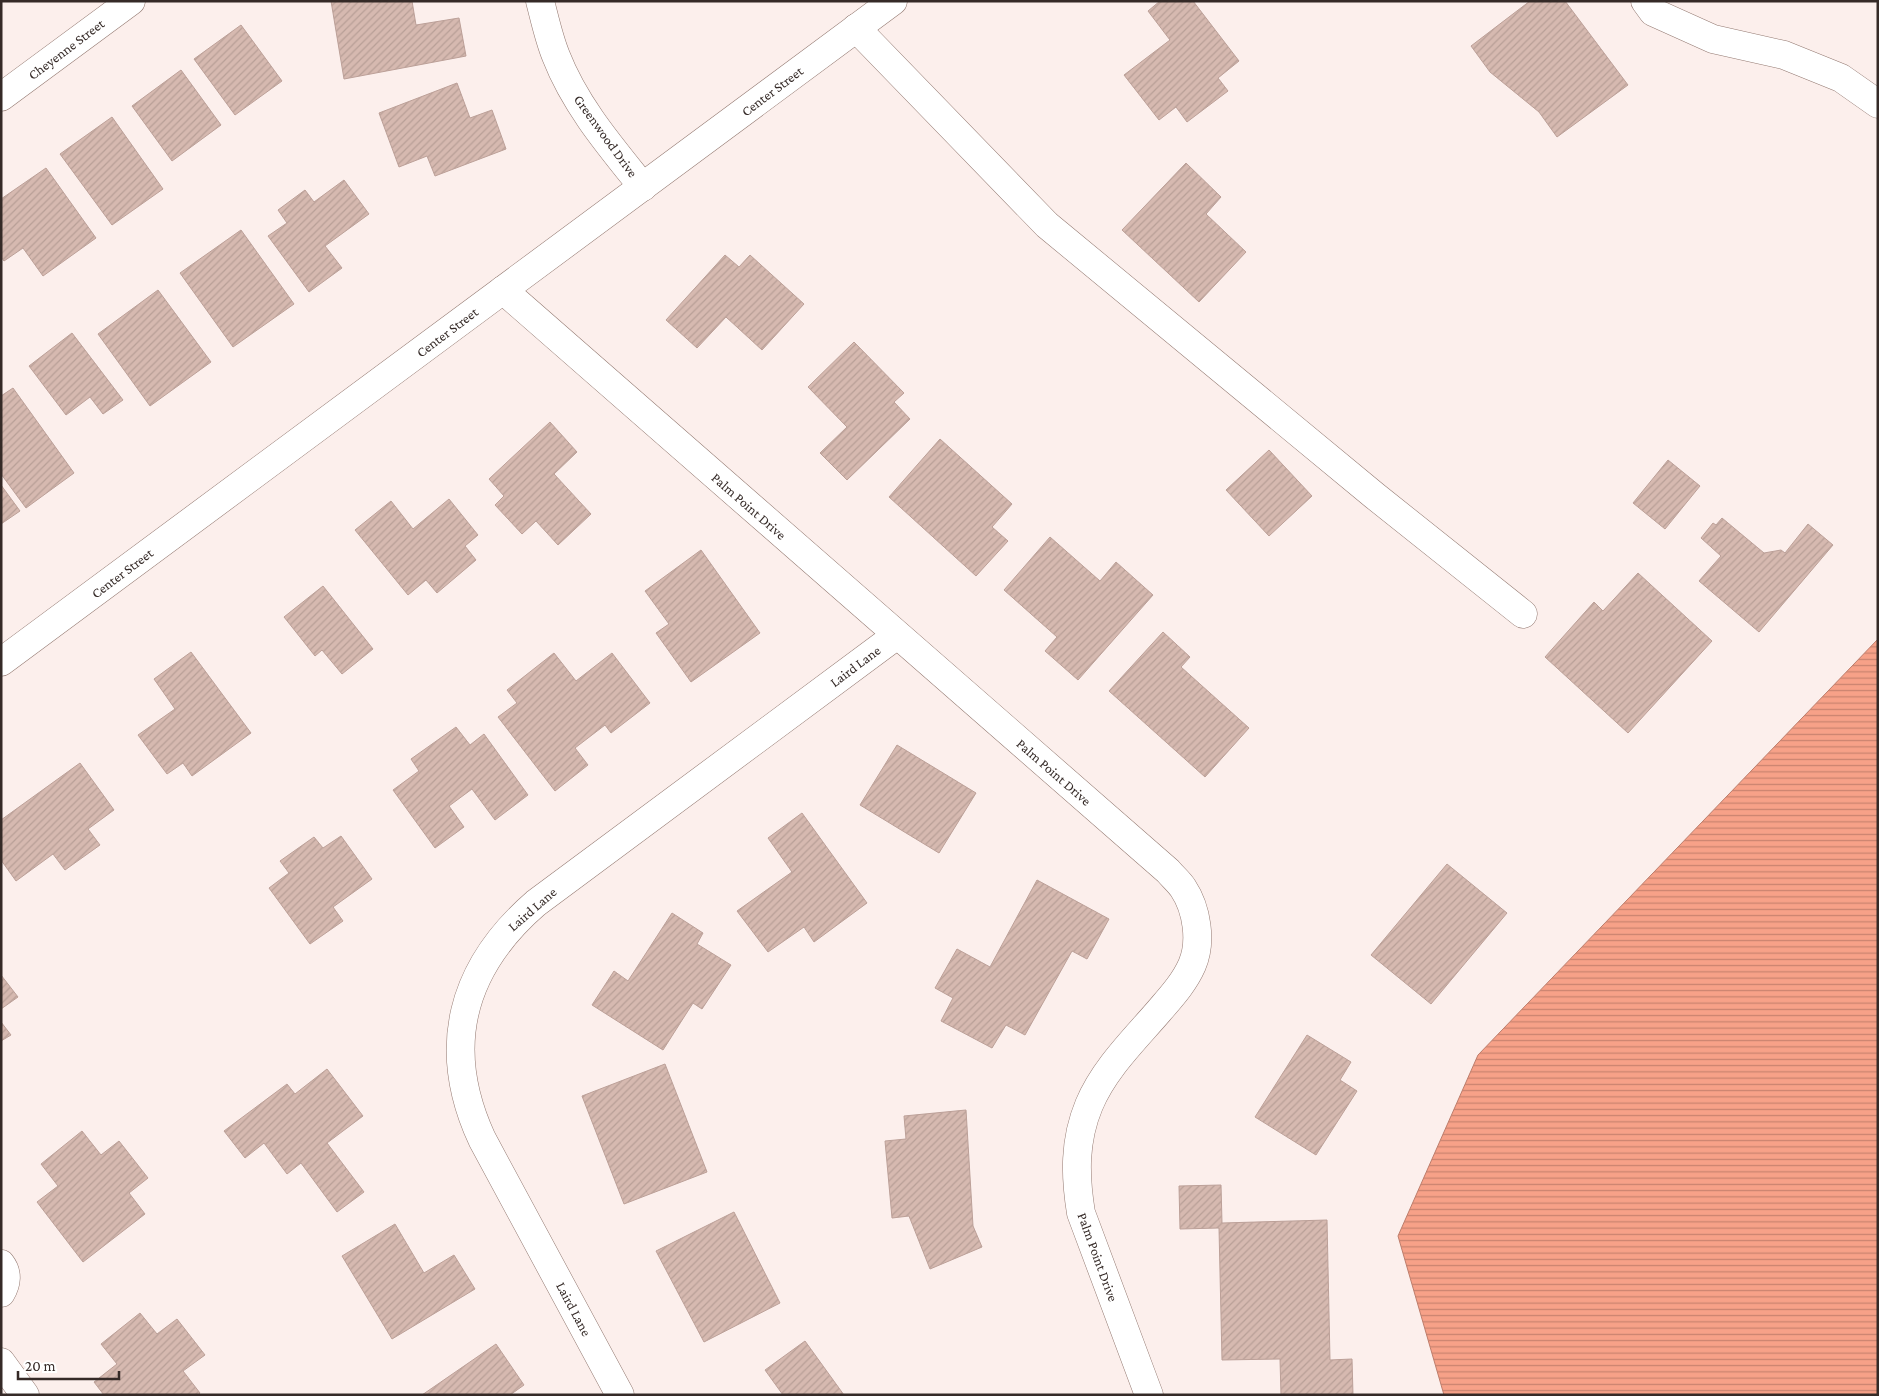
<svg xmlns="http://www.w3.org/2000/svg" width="1879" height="1396" font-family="'Crimson Pro',serif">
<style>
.water{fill:url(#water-rules);stroke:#bd7d6b}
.building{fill:url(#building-hatch);stroke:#bca098}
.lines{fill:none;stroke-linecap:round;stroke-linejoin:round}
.minor-casing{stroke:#937971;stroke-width:29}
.minor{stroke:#fff;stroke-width:28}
.labels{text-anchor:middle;stroke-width:5;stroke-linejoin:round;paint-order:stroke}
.street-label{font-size:14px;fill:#352a27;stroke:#fff}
</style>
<defs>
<pattern id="water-rules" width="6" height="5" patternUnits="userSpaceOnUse" patternTransform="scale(1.25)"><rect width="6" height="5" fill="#f7a188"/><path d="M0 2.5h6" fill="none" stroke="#c9836f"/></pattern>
<pattern id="building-hatch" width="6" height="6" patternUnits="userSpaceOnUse" patternTransform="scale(1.25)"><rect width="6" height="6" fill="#d6b9b0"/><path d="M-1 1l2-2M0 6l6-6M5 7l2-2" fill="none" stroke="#b89f97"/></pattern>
</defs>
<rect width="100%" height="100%" fill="#fcefec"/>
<path class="water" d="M 1878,639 L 1878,1395 L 1444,1395 L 1398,1236 L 1478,1055 Z"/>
<g class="building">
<path d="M 331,1 L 412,1 L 416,25 L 459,18 L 466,56 L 344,79 Z"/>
<path d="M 1160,1 L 1193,1 L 1239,61 L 1218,78 L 1228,91 L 1187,122 L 1176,107 L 1159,120 L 1124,75 L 1170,40 L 1148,11 Z"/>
<path d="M 1530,1 L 1565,1 L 1628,85 L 1557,137 L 1539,112 L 1490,72 L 1471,46 Z"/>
<path d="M 241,25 L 282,81 L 235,115 L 194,59 Z"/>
<path d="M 181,70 L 221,125 L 172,161 L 132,106 Z"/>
<path d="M 457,83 L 470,118 L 492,110 L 506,149 L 435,176 L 427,156 L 399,167 L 379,113 Z"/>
<path d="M 112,117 L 163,189 L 112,225 L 60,154 Z"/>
<path d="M 1186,163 L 1221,197 L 1206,214 L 1246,252 L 1199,302 L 1122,230 Z"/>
<path d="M 46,168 L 96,238 L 43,276 L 23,248 L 4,261 L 1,257 L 1,199 Z"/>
<path d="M 344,180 L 369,214 L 325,246 L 342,268 L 309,292 L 268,236 L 287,223 L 278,210 L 305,190 L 314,202 Z"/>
<path d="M 241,230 L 294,304 L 233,347 L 180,273 Z"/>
<path d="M 725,255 L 739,267 L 750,255 L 804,304 L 762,350 L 726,317 L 697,348 L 666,320 Z"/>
<path d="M 158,290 L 211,362 L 150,406 L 98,334 Z"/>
<path d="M 72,333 L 123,400 L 103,414 L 90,397 L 66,415 L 29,366 Z"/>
<path d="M 854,342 L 904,393 L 894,402 L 910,419 L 847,480 L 820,453 L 847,427 L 808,387 Z"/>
<path d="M 13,388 L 74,473 L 26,508 L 1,474 L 1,396 Z"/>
<path d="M 550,422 L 577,452 L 554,474 L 591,514 L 558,545 L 536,521 L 522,534 L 495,505 L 504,496 L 489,479 Z"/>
<path d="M 940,439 L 1012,504 L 992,527 L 1008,541 L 976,576 L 889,497 Z"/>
<path d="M 1269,450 L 1312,496 L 1269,536 L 1226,490 Z"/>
<path d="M 1668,460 L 1700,486 L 1665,529 L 1633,503 Z"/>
<path d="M 1,485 L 20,511 L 1,524 Z"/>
<path d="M 449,499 L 478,535 L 465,546 L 476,560 L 437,593 L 426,580 L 408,595 L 355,530 L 391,501 L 413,529 Z"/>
<path d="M 1722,518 L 1764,553 L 1781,550 L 1785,553 L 1808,524 L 1833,545 L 1759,632 L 1699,581 L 1721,556 L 1701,538 L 1713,523 L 1716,525 Z"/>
<path d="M 1050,537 L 1100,581 L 1116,562 L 1153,595 L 1078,680 L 1045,651 L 1057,637 L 1004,590 Z"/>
<path d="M 701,550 L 760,633 L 691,682 L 656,633 L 669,624 L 645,591 Z"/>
<path d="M 1638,573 L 1712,641 L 1628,733 L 1545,657 L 1594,602 L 1603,611 Z"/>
<path d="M 323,586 L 373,649 L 342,674 L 322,650 L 315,656 L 284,617 Z"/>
<path d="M 1163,632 L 1190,657 L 1181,667 L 1249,728 L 1205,777 L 1109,691 Z"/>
<path d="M 191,652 L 251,733 L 192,776 L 183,763 L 167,774 L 138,735 L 175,709 L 154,679 Z"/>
<path d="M 554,653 L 576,681 L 612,653 L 650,703 L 611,733 L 605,725 L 575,748 L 588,765 L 555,791 L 498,717 L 517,703 L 507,690 Z"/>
<path d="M 456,727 L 470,745 L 484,734 L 528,795 L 495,820 L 472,789 L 449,806 L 464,827 L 435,848 L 393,790 L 419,771 L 411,759 Z"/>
<path d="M 897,745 L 976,793 L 939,853 L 860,805 Z"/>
<path d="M 80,763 L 114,810 L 88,829 L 100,845 L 65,870 L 53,854 L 16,881 L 1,860 L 1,820 Z"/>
<path d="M 802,813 L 867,903 L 814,942 L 804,927 L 768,952 L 737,911 L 792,872 L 768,838 Z"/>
<path d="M 341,836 L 372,879 L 333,907 L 343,921 L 310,944 L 269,888 L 289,873 L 280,861 L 314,837 L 323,848 Z"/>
<path d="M 1447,864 L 1507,913 L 1431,1004 L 1371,955 Z"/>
<path d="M 1037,880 L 1109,919 L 1087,959 L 1072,951 L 1025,1035 L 1006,1025 L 992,1048 L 941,1021 L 953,998 L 935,988 L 957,949 L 990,967 Z"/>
<path d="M 672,913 L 703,933 L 697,944 L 731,965 L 702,1009 L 693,1003 L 663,1050 L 592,1005 L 614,971 L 628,981 Z"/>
<path d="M 1,975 L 18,997 L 1,1009 Z"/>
<path d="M 1,1022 L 11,1035 L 1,1041 Z"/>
<path d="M 1307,1035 L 1351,1062 L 1340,1080 L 1357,1091 L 1316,1155 L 1255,1117 Z"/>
<path d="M 665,1064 L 707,1172 L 624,1204 L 582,1096 Z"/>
<path d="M 327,1069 L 363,1116 L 327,1143 L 364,1192 L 337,1212 L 301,1163 L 287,1174 L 264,1143 L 245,1158 L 224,1131 L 287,1084 L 295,1094 Z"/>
<path d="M 966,1110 L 973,1226 L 982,1247 L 930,1269 L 909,1216 L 892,1218 L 885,1141 L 906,1139 L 904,1116 Z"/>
<path d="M 82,1131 L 101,1155 L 119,1141 L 148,1178 L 129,1193 L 145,1214 L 83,1262 L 37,1202 L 58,1186 L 41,1164 Z"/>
<path d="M 1221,1185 L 1222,1223 L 1327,1220 L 1330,1360 L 1352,1359 L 1353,1395 L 1281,1395 L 1280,1359 L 1222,1360 L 1219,1228 L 1180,1229 L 1179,1186 Z"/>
<path d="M 734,1212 L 780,1303 L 704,1342 L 656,1251 Z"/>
<path d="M 395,1224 L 424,1273 L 454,1255 L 475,1289 L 392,1339 L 342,1256 Z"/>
<path d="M 140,1313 L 157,1334 L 177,1319 L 205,1355 L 183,1371 L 200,1393 L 198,1395 L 104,1395 L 94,1382 L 117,1364 L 101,1344 Z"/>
<path d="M 805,1341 L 844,1395 L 783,1395 L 765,1370 Z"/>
<path d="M 496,1344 L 524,1385 L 510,1395 L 422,1395 Z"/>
</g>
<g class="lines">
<defs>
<g id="minor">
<path d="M 540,1 C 545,20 549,39 556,56 C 575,105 610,146 643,187"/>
<path d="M 1645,1 L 1653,12 L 1713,39 L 1784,55 L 1841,78 L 1878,104"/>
<path d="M 856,28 L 1047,225 L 1375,496 L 1523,614"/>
<path d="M 1,97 L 131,1"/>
<path d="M 503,290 L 1168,871 C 1173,877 1179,882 1183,888 C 1197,909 1202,942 1192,965 C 1184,983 1171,997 1159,1011 C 1134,1040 1104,1069 1089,1105 C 1074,1141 1075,1176 1081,1213 L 1149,1395"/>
<path d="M 1,662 L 893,1"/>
<path d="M 1,1264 C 8,1273 7,1283 1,1293"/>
<path d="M 1,1362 L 25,1395"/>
<path d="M 620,1395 L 482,1139 C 440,1048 461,968 536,903 L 897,635"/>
</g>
</defs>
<use href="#minor" class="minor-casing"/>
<use href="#minor" class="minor"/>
</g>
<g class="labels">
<g class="street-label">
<text transform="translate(66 49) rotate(-37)" y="5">Cheyenne Street</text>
<text transform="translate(772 91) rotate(-37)" y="5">Center Street</text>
<text transform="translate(606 136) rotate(54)" y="5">Greenwood Drive</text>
<text transform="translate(447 332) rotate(-37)" y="5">Center Street</text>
<text transform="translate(749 506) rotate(41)" y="5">Palm Point Drive</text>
<text transform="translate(122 573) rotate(-37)" y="5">Center Street</text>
<text transform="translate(855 666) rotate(-37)" y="5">Laird Lane</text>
<text transform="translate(1054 772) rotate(41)" y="5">Palm Point Drive</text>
<text transform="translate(532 909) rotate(-41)" y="5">Laird Lane</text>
<text transform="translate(1098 1257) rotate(70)" y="5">Palm Point Drive</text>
<text transform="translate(574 1309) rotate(62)" y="5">Laird Lane</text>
</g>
</g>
<rect width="1879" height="1396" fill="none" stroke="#352a27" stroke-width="5"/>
<path d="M18 1371v8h101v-8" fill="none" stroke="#352a27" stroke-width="2.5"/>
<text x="25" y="1371" font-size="15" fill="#352a27" stroke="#ffffff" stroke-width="4" paint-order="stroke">20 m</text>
</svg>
